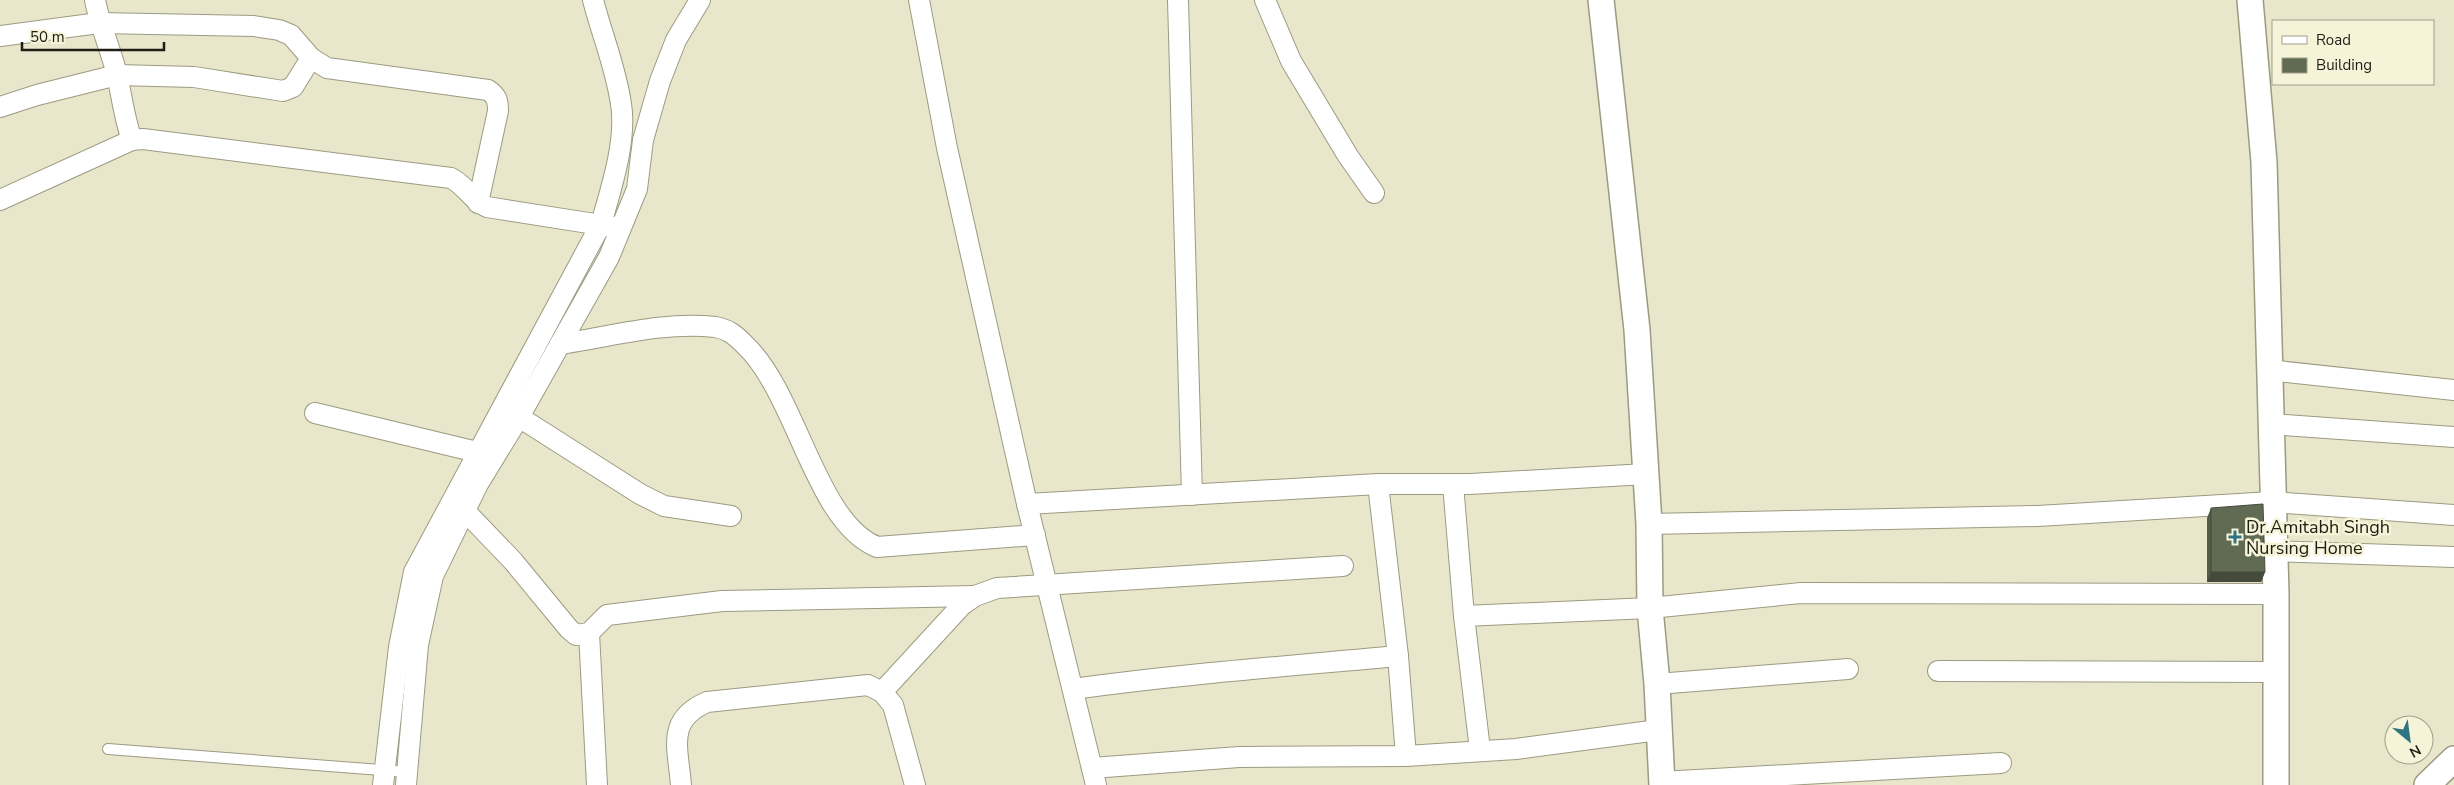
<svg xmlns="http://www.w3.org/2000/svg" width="2454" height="785" font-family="'Nunito Sans',sans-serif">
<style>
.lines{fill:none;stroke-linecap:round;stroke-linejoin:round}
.service-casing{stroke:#9c9a80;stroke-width:12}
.minor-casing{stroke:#9c9a80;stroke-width:22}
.tertiary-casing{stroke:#9c9a80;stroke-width:28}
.service{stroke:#fff;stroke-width:10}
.minor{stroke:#fff;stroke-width:20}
.tertiary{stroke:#fff;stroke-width:25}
.wall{fill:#535c47}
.shaded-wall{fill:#444b3a}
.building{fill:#616b53;stroke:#444b3a}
.poi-dot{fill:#2e7481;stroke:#f6f4d8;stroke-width:2}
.labels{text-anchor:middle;stroke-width:5;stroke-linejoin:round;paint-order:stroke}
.poi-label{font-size:18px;fill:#1f1e14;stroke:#f6f4d8;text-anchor:start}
</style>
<rect width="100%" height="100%" fill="#e9e7cb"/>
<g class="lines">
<defs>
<path id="service" d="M 108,749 L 407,772"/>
<g id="minor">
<path d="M 95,0 C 100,26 111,50 117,75 C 122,97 124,118 132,140"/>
<path d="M 919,0 L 947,148 L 1027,504 L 1096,785"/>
<path d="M 1178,0 L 1192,495"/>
<path d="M 1265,0 L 1291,61 L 1348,156 L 1374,193"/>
<path d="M 0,36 L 99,23 L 254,26 L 279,30 L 291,35 L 311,58 L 327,68 L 488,90 C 497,96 498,101 498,111 L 478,203"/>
<path d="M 0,107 L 37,95 L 117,75 L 194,77 L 283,91 L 293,87 L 311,58"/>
<path d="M 0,200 L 132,140 L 143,139 L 451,178 C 465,185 472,200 487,207 L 614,227"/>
<path d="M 560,344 C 610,337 664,321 715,327 C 728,329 735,335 744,344 C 797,393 815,522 877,547 L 1035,535"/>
<path d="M 2268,370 L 2454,390"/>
<path d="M 315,413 L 477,452"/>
<path d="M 519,417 L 640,494 L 664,506 L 731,516"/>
<path d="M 2270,424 L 2454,437"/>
<path d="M 1378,484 L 1398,656 L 1406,756"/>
<path d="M 1453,484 L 1464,616 L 1480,750"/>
<path d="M 1027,504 L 1378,484 L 1470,484 L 1646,474"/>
<path d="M 465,511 L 513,561 L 569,629 L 576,635 L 589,633 L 607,615 L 722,601 L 975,596"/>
<path d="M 1649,524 L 2038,516 L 2272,502 L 2454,515"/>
<path d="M 2274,551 L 2454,557"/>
<path d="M 1464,616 L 1650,608 L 1801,593 L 2276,594"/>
<path d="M 589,633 L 597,785"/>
<path d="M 1938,671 L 2277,672"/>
<path d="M 1657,684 L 1848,669"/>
<path d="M 1073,689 C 1181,674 1290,666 1398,656"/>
<path d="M 882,692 L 962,605 L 975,596 L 997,588 L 1343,566"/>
<path d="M 1092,768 L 1239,757 L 1406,756 L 1516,749 L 1658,730"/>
<path d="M 1661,782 L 2001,763"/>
<path d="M 383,785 L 399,647 L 414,572 L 601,224 C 611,189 627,140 621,104 C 616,68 602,35 593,0"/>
<path d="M 406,785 L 418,645 L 433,576 L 478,484 L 519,417 L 609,257 L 637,189 L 643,140 L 660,81 L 676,40 L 700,0"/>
<path d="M 681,785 C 678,747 666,720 707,702 L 868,685 L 882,692 L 893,705 L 915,785"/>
</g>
<g id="tertiary">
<path d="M 1601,0 L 1637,330 L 1649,524 L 1650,608 L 1657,684 L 1662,785"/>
<path d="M 2250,0 L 2264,162 L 2276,594 L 2276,785"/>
<path d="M 2427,785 L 2454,759"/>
</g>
</defs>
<use href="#service" class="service-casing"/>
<use href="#minor" class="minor-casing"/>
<use href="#tertiary" class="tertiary-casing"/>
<use href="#service" class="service"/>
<use href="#minor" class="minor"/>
<use href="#tertiary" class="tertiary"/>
</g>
<path class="wall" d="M 2211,508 L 2265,572 L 2261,582 L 2207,582 L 2207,518 Z"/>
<path class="shaded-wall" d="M 2211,572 L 2265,572 L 2261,582 L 2207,582 Z"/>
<path class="building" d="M 2263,504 L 2265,572 L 2211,572 L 2211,508 Z"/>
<path class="poi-dot" d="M2232.5 529.5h5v5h5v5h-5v5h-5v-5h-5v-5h5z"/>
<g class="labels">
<g class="poi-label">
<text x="2246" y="533">Dr.Amitabh Singh<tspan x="2246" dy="21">Nursing Home</tspan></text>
</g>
</g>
<rect x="2272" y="20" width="162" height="65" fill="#f6f4d8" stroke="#a09e8a"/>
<rect x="2282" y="36" width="25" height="8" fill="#ffffff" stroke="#a09e8a"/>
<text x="2316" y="45" font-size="15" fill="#1f1e14">Road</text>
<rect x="2282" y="58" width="25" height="15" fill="#616b53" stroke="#a09e8a"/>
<text x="2316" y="70" font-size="15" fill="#1f1e14">Building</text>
<g transform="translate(2409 740) rotate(151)"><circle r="24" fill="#f6f4d8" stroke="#a09e8a"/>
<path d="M0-4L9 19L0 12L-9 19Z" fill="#2e7481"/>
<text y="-8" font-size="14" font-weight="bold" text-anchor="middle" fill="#1f1e14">N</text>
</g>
<path d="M22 42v8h142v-8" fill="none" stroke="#1f1e14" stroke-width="2.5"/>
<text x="30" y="42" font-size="15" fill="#1f1e14" stroke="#f6f4d8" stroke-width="4" paint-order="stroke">50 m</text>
</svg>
